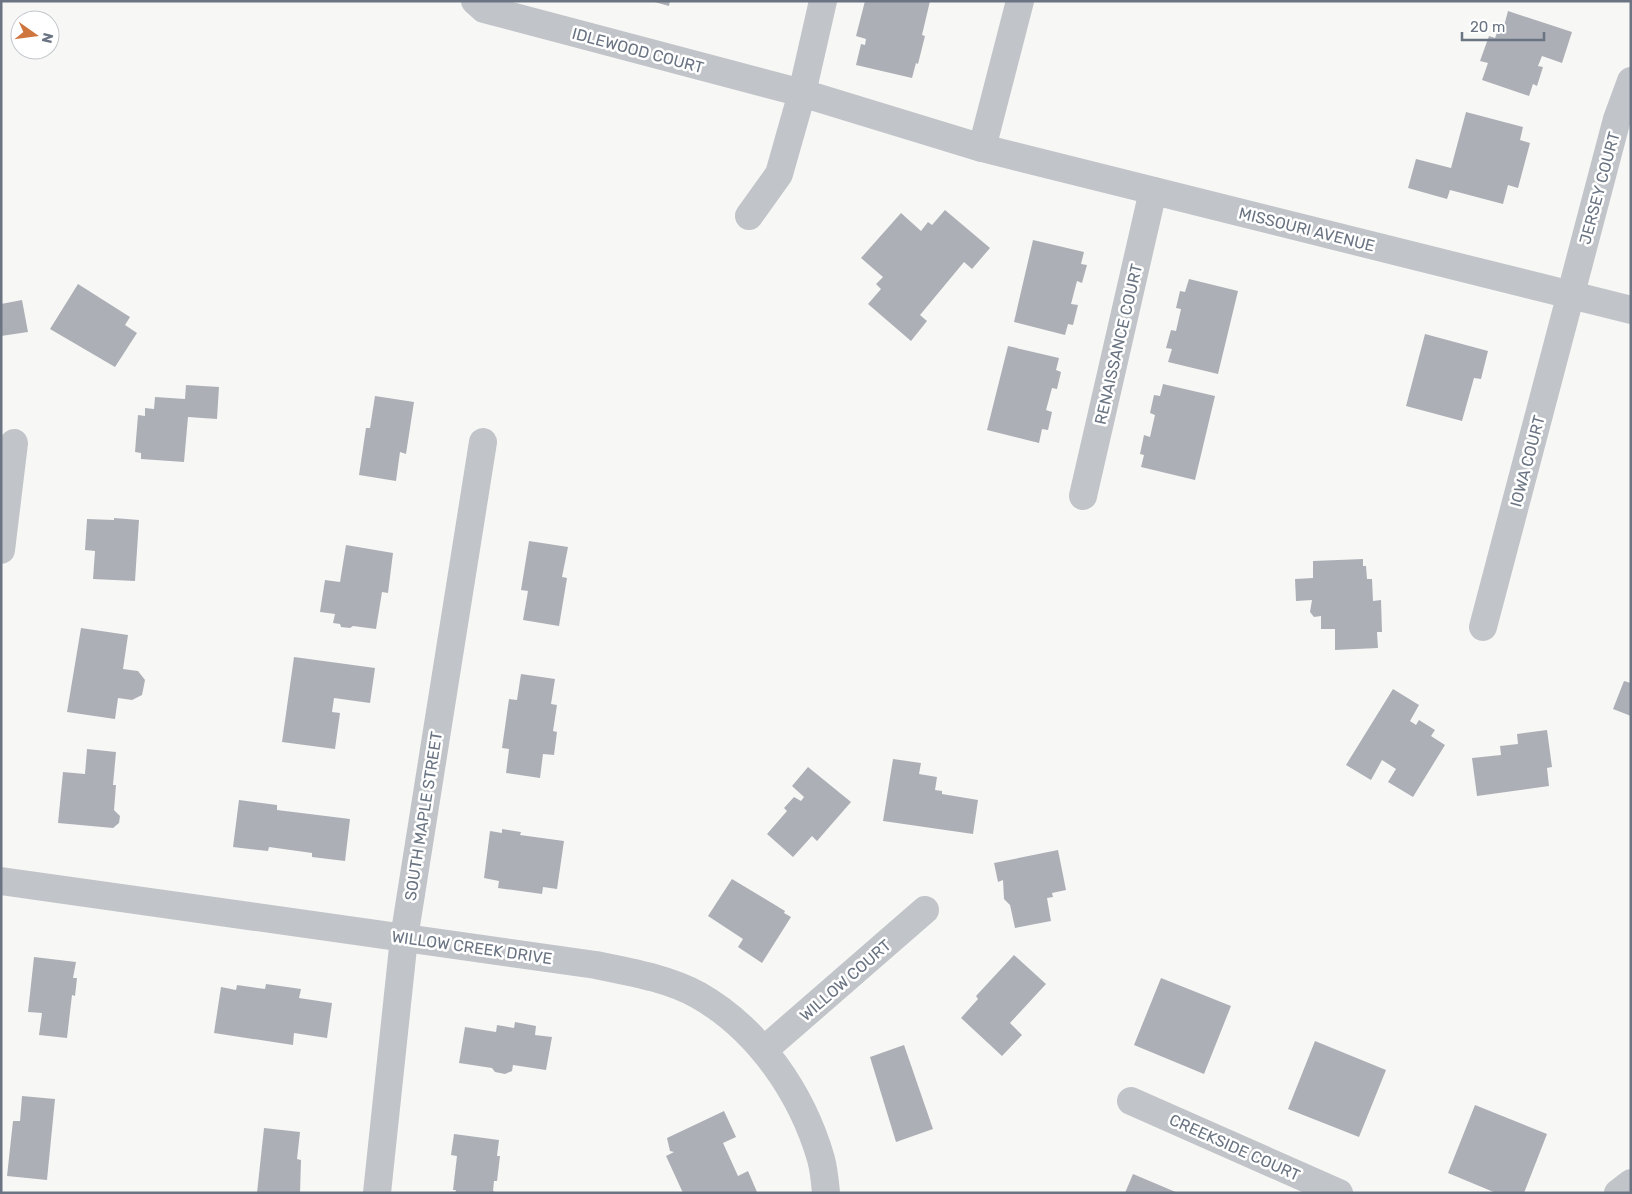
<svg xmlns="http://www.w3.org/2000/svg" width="1632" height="1194" font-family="Rubik,sans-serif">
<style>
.building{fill:#acb0b6}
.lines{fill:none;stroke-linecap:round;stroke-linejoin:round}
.minor{stroke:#c1c4c8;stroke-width:28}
.labels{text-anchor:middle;stroke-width:5;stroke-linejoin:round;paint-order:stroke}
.street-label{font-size:16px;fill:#6a7482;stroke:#fff}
</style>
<rect width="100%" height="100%" fill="#f7f7f5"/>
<g class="building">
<path d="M 651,1 L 670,1 L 669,6 Z"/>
<path d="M 865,1 L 930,1 L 922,35 L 925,36 L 918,64 L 916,63 L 912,78 L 856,65 L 861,44 L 865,45 L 866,39 L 856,36 Z"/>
<path d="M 1508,11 L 1572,32 L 1562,63 L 1542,56 L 1538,66 L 1543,67 L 1537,86 L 1533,84 L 1529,96 L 1482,80 L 1488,63 L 1480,61 L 1489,36 L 1495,38 L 1500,25 L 1504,26 Z"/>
<path d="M 1466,112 L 1523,127 L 1520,140 L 1530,143 L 1518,188 L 1508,185 L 1503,204 L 1450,190 L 1447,199 L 1408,188 L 1416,159 L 1451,168 Z"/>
<path d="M 945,210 L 990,248 L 972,269 L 964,262 L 920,315 L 927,321 L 911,341 L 868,304 L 881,289 L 876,284 L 883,277 L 861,258 L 901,213 L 921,231 L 928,222 L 932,225 Z"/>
<path d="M 1033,240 L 1084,252 L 1081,264 L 1087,265 L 1082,283 L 1077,281 L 1071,304 L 1078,305 L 1073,325 L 1068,324 L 1065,335 L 1014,322 Z"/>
<path d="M 1189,279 L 1238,291 L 1218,374 L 1168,362 L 1172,349 L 1166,348 L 1171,330 L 1176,331 L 1181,309 L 1176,308 L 1180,291 L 1185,292 Z"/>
<path d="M 78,284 L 130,317 L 125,325 L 137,333 L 115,367 L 50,329 Z"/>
<path d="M 22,300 L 28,332 L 1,336 L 1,304 Z"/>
<path d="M 1425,334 L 1488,351 L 1481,379 L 1474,378 L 1462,421 L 1406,406 Z"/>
<path d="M 1008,346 L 1059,358 L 1056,370 L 1061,372 L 1057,389 L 1052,388 L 1046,410 L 1052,412 L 1048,430 L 1042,429 L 1039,443 L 987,430 Z"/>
<path d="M 1163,384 L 1215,396 L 1195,480 L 1141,467 L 1144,455 L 1140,454 L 1144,435 L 1150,437 L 1155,415 L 1150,413 L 1154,395 L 1160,396 Z"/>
<path d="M 186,385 L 219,387 L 217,419 L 188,417 L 184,462 L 141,459 L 141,453 L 135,452 L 138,415 L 145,416 L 145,408 L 154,409 L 155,397 L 185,399 Z"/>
<path d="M 375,396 L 414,402 L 406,454 L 400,452 L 396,481 L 359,475 L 366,428 L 370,428 Z"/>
<path d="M 114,518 L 139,520 L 135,581 L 93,579 L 95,551 L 85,550 L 87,519 L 114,520 Z"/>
<path d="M 529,541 L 568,547 L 562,577 L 567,578 L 559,626 L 523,620 L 528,591 L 521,590 Z"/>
<path d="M 346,545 L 393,553 L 388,593 L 382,592 L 376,629 L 353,626 L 350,628 L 341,627 L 340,624 L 333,623 L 335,614 L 320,612 L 325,580 L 340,582 Z"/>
<path d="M 1363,559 L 1363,566 L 1366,566 L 1367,579 L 1372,579 L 1373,601 L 1381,600 L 1382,632 L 1377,632 L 1378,648 L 1335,650 L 1335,629 L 1321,629 L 1321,616 L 1314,617 L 1310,612 L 1312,600 L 1296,601 L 1295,579 L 1313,578 L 1313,561 Z"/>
<path d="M 81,628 L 128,635 L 123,669 L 138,671 L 145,680 L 142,695 L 132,700 L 118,698 L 115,719 L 67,712 Z"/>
<path d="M 294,657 L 375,668 L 370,703 L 334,698 L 332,712 L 340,713 L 335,749 L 282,742 Z"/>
<path d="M 521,674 L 555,679 L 551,704 L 557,705 L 553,731 L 557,732 L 554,755 L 543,754 L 540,778 L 506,773 L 509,749 L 502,748 L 509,699 L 517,700 Z"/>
<path d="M 1624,681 L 1631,683 L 1631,716 L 1613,709 Z"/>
<path d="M 1393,689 L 1419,705 L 1410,721 L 1416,725 L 1419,720 L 1435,730 L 1431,736 L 1445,745 L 1413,797 L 1388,782 L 1396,769 L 1382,760 L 1371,780 L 1346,765 Z"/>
<path d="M 1547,730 L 1552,767 L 1547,768 L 1549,786 L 1477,796 L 1472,758 L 1501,755 L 1500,746 L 1518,744 L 1517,734 Z"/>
<path d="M 87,749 L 116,752 L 113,785 L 116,785 L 114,810 L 120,816 L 119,823 L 113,828 L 58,823 L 63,772 L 85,774 Z"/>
<path d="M 893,759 L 921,763 L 919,774 L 937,777 L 935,790 L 942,791 L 942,794 L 978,800 L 973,834 L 883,821 Z"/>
<path d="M 808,767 L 851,802 L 817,841 L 812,836 L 793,857 L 767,834 L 787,811 L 784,808 L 794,797 L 801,801 L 804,797 L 792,786 Z"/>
<path d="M 239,800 L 277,805 L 277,810 L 350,819 L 345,861 L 312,857 L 312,853 L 269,847 L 268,851 L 233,847 Z"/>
<path d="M 502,829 L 521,832 L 520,835 L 564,841 L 557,889 L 543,887 L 542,894 L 498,888 L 499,881 L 484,878 L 490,831 L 502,833 Z"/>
<path d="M 1058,850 L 1066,890 L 1052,893 L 1053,897 L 1047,898 L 1051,921 L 1015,928 L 1010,905 L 1004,899 L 1003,880 L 998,882 L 994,863 Z"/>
<path d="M 732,879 L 785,911 L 784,913 L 791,917 L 762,963 L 738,947 L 743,939 L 708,916 Z"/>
<path d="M 1014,955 L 1046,984 L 1010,1023 L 1022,1035 L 1002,1056 L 961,1018 L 978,999 L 976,996 Z"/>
<path d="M 34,957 L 76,962 L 73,978 L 77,978 L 75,996 L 72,995 L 67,1038 L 39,1035 L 42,1013 L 28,1012 Z"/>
<path d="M 1161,978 L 1231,1006 L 1204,1074 L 1134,1045 Z"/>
<path d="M 266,984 L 301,989 L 299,998 L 332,1003 L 327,1038 L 294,1033 L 293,1045 L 214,1033 L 221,987 L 236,990 L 237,985 L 265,989 Z"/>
<path d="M 515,1022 L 536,1026 L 535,1035 L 552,1037 L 546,1070 L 513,1065 L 512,1071 L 505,1074 L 495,1072 L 492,1068 L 459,1063 L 465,1027 L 496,1032 L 497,1025 L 514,1028 Z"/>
<path d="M 1315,1041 L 1386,1070 L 1359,1137 L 1288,1109 Z"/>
<path d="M 904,1045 L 933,1129 L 896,1142 L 870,1057 Z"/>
<path d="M 22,1096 L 55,1099 L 47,1180 L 7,1176 L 13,1121 L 20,1121 Z"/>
<path d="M 1475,1105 L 1547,1134 L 1524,1193 L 1496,1193 L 1448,1173 Z"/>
<path d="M 724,1111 L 736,1137 L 723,1143 L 738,1176 L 748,1171 L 757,1192 L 683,1193 L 666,1156 L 674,1152 L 670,1151 L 667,1138 Z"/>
<path d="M 264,1128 L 300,1132 L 297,1159 L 301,1160 L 300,1193 L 257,1193 Z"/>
<path d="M 454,1134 L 499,1140 L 497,1156 L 500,1156 L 497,1181 L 494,1181 L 493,1191 L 497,1193 L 455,1193 L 456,1190 L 453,1190 L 457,1156 L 451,1155 Z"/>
<path d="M 1133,1174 L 1178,1193 L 1125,1193 Z"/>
</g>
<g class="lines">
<g class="minor">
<path d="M 475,1 L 484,9 L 802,93 L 982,148 L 1631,310"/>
<path d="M 982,148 L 1020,1"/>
<path d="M 749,216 L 779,174 L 802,93 L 823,1"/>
<path d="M 1083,496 L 1153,191"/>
<path d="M 1,550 L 14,443"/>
<path d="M 1483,627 L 1617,119 L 1631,81"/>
<path d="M 1,881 L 596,965 C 630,972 667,978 698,995 C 758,1029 802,1093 821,1159 C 824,1170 825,1182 826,1193"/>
<path d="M 764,1050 L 925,910"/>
<path d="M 1131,1101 L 1339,1193"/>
<path d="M 377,1193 L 404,938 L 483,442"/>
<path d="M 1618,1193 L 1631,1183"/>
</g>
</g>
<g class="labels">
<g class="street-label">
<text transform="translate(638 50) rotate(15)" y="6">IDLEWOOD COURT</text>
<text transform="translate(1599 188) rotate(-75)" y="6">JERSEY COURT</text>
<text transform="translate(1307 229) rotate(14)" y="6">MISSOURI AVENUE</text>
<text transform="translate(1118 344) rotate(-77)" y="6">RENAISSANCE COURT</text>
<text transform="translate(1527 461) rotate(-75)" y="6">IOWA COURT</text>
<text transform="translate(423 816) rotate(-81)" y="6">SOUTH MAPLE STREET</text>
<text transform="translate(472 947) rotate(8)" y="6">WILLOW CREEK DRIVE</text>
<text transform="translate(845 980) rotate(-41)" y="6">WILLOW COURT</text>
<text transform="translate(1235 1147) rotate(24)" y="6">CREEKSIDE COURT</text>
</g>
</g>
<rect width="1632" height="1194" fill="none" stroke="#6a7482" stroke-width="5"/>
<g transform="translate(35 35) rotate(104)"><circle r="24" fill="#ffffff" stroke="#c3c7cd"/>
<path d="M0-4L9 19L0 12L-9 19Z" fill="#ce763e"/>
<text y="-8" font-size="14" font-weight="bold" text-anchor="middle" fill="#6a7482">N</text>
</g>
<path d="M1462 32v8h82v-8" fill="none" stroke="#6a7482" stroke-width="2.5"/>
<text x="1470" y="32" font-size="15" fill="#6a7482" stroke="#ffffff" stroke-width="4" paint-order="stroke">20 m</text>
</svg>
